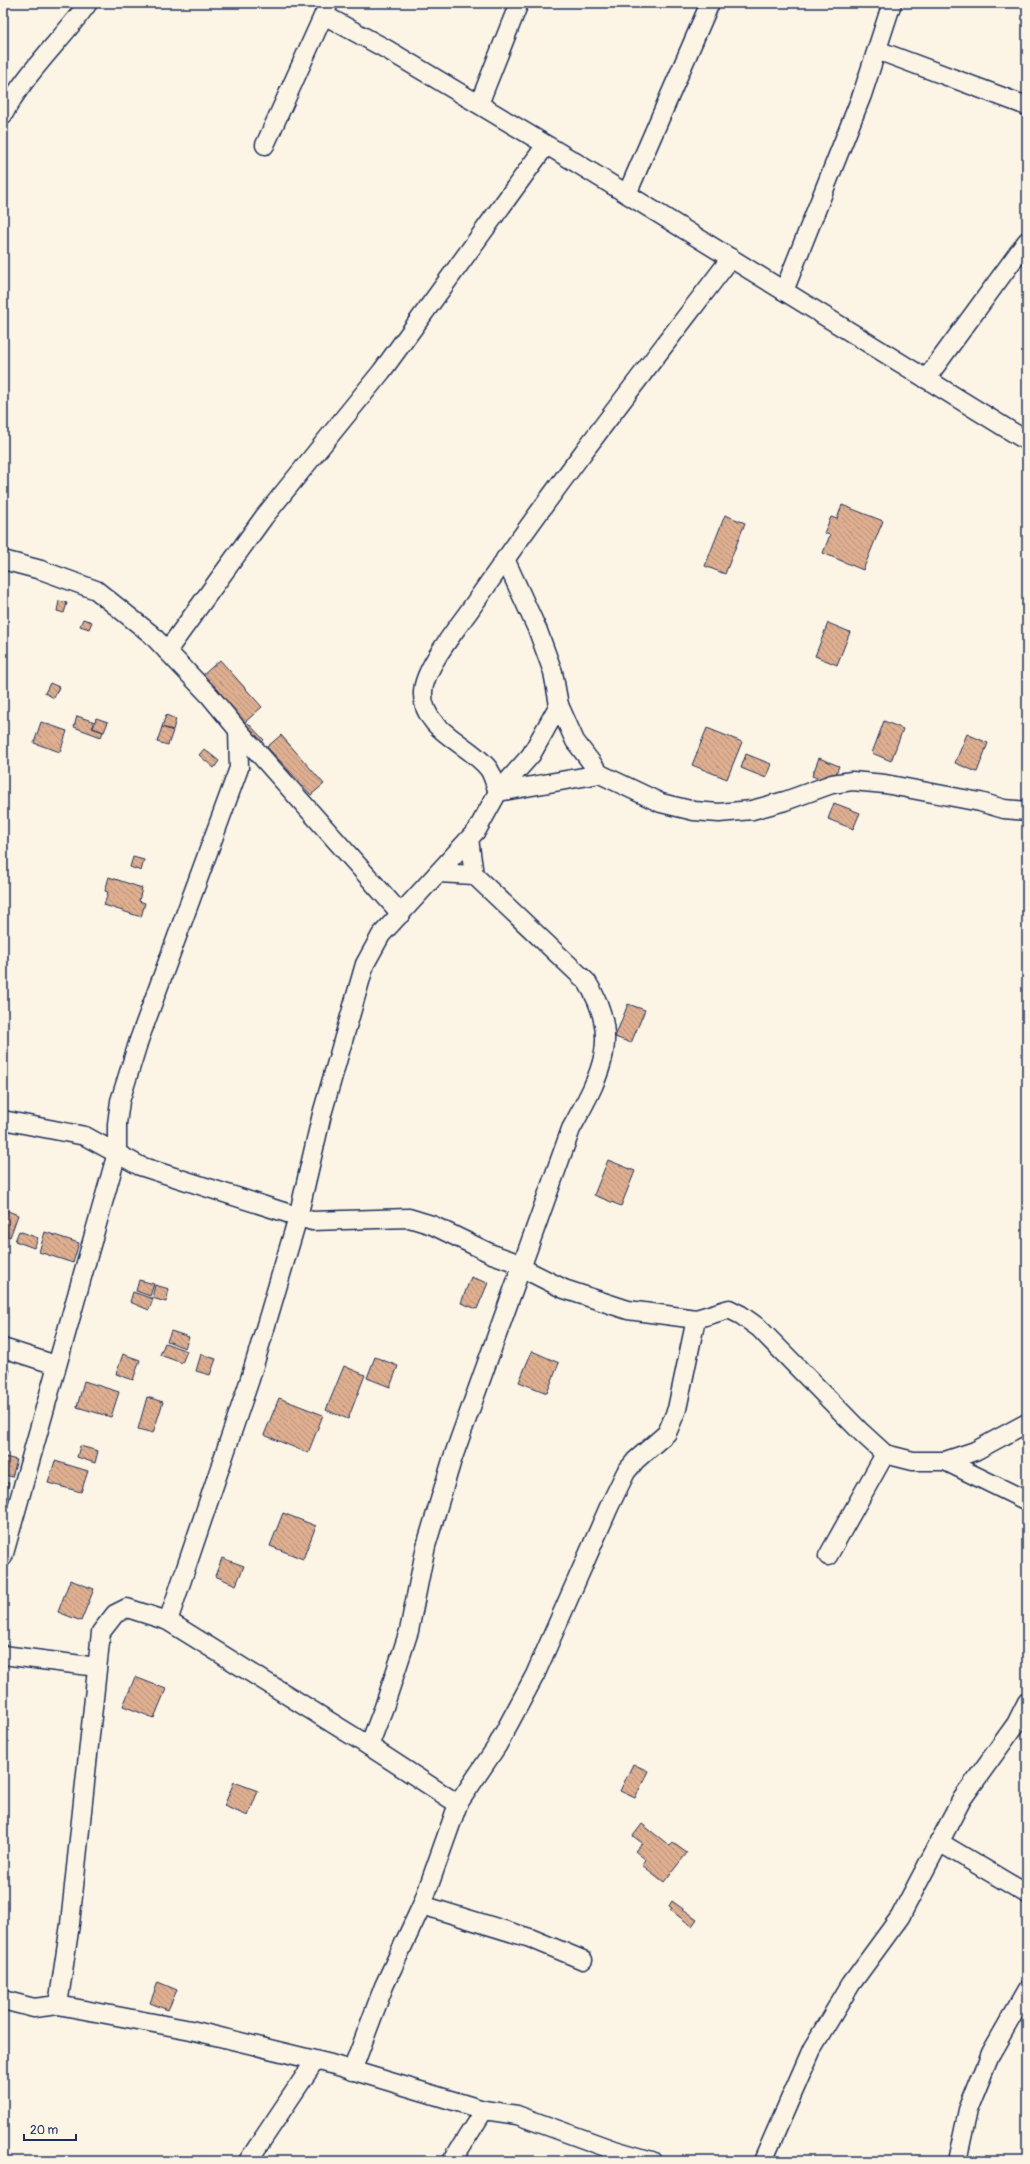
<svg xmlns="http://www.w3.org/2000/svg" width="1030" height="2164" font-family="Pangolin,sans-serif">
<style>
.building{fill:url(#building-back-hatch);stroke:#1b2f5e}
.lines{fill:none;stroke-linecap:round;stroke-linejoin:round}
.street-casing{stroke:#1b2f5e;stroke-width:21}
.street{stroke:#fcf5e5;stroke-width:18}
</style>
<defs>
<pattern id="building-back-hatch" width="6" height="6" patternUnits="userSpaceOnUse"><rect width="6" height="6" fill="#dfaf90"/><path d="M-1 5l2 2M0 0l6 6M5-1l2 2" fill="none" stroke="#b48f79"/></pattern>
</defs>
<rect width="100%" height="100%" fill="#fcf5e5"/>
<filter id="ink" filterUnits="userSpaceOnUse"><feTurbulence type="fractalNoise" baseFrequency=".025" numOctaves="2"/><feDisplacementMap in="SourceGraphic" scale="8" xChannelSelector="R" yChannelSelector="G"/><feConvolveMatrix kernelMatrix="1 2 1 2 8 2 1 2 1" color-interpolation-filters="sRGB"/></filter>
<g filter="url(#ink)">
<g class="building">
<path d="M 842,505 L 883,521 L 863,570 L 823,553 L 830,535 L 824,533 L 831,517 L 837,519 Z"/>
<path d="M 725,515 L 745,523 L 725,574 L 705,566 Z"/>
<path d="M 59,601 L 67,603 L 64,613 L 57,611 Z"/>
<path d="M 83,619 L 92,622 L 89,629 L 80,626 Z"/>
<path d="M 828,623 L 850,632 L 837,665 L 815,656 Z"/>
<path d="M 220,660 L 262,707 L 245,722 L 203,675 Z"/>
<path d="M 50,683 L 59,687 L 54,698 L 45,693 Z"/>
<path d="M 166,715 L 176,719 L 173,730 L 162,727 Z"/>
<path d="M 77,716 L 95,722 L 92,728 L 103,732 L 101,737 L 74,727 Z"/>
<path d="M 96,718 L 108,722 L 104,732 L 93,728 Z"/>
<path d="M 884,721 L 903,729 L 891,761 L 872,753 Z"/>
<path d="M 41,722 L 67,731 L 60,752 L 34,743 Z"/>
<path d="M 248,723 L 264,740 L 258,746 L 241,730 Z"/>
<path d="M 162,727 L 173,731 L 168,745 L 157,742 Z"/>
<path d="M 707,728 L 742,742 L 727,779 L 692,765 Z"/>
<path d="M 967,734 L 988,743 L 977,772 L 955,763 Z"/>
<path d="M 281,735 L 324,784 L 311,795 L 267,747 Z"/>
<path d="M 204,749 L 219,761 L 214,768 L 199,755 Z"/>
<path d="M 746,754 L 771,764 L 766,778 L 741,768 Z"/>
<path d="M 819,758 L 839,766 L 832,784 L 812,776 Z"/>
<path d="M 834,803 L 860,813 L 853,829 L 828,819 Z"/>
<path d="M 133,857 L 144,860 L 141,871 L 130,867 Z"/>
<path d="M 109,877 L 142,888 L 139,901 L 145,903 L 141,917 L 104,905 L 108,892 L 105,891 Z"/>
<path d="M 628,1004 L 645,1010 L 631,1043 L 615,1037 Z"/>
<path d="M 608,1160 L 635,1171 L 621,1206 L 594,1195 Z"/>
<path d="M 3,1209 L 18,1215 L 10,1237 L 3,1234 Z"/>
<path d="M 19,1231 L 38,1238 L 34,1248 L 15,1241 Z"/>
<path d="M 45,1232 L 79,1243 L 73,1263 L 39,1252 Z"/>
<path d="M 471,1277 L 488,1283 L 477,1309 L 461,1303 Z"/>
<path d="M 139,1280 L 154,1284 L 150,1296 L 136,1291 Z"/>
<path d="M 155,1285 L 169,1289 L 166,1302 L 152,1298 Z"/>
<path d="M 133,1292 L 153,1299 L 149,1310 L 130,1302 Z"/>
<path d="M 171,1331 L 189,1337 L 185,1348 L 167,1341 Z"/>
<path d="M 165,1343 L 187,1351 L 182,1363 L 160,1355 Z"/>
<path d="M 532,1351 L 559,1363 L 547,1393 L 519,1382 Z"/>
<path d="M 123,1354 L 140,1360 L 133,1380 L 116,1374 Z"/>
<path d="M 201,1354 L 216,1359 L 210,1375 L 196,1371 Z"/>
<path d="M 375,1357 L 398,1366 L 390,1387 L 367,1378 Z"/>
<path d="M 344,1366 L 365,1375 L 348,1419 L 326,1410 Z"/>
<path d="M 3,1368 L 10,1370 L 3,1393 Z"/>
<path d="M 84,1381 L 119,1392 L 111,1417 L 77,1407 Z"/>
<path d="M 147,1397 L 163,1402 L 153,1433 L 138,1429 Z"/>
<path d="M 279,1398 L 323,1415 L 308,1453 L 264,1435 Z"/>
<path d="M 80,1446 L 98,1451 L 95,1463 L 77,1457 Z"/>
<path d="M 5,1457 L 17,1460 L 12,1477 L 3,1474 Z"/>
<path d="M 55,1461 L 88,1471 L 81,1492 L 48,1483 Z"/>
<path d="M 3,1481 L 9,1483 L 3,1505 Z"/>
<path d="M 283,1513 L 316,1526 L 303,1559 L 270,1546 Z"/>
<path d="M 222,1558 L 244,1566 L 236,1585 L 215,1576 Z"/>
<path d="M 70,1580 L 94,1589 L 81,1621 L 58,1612 Z"/>
<path d="M 135,1677 L 166,1689 L 154,1718 L 123,1706 Z"/>
<path d="M 633,1764 L 648,1771 L 635,1798 L 620,1791 Z"/>
<path d="M 234,1782 L 258,1791 L 248,1816 L 224,1806 Z"/>
<path d="M 642,1824 L 670,1846 L 673,1843 L 687,1853 L 664,1882 L 642,1865 L 646,1860 L 635,1851 L 642,1843 L 633,1836 Z"/>
<path d="M 672,1901 L 697,1919 L 692,1926 L 670,1910 L 672,1908 L 669,1906 Z"/>
<path d="M 158,1982 L 177,1990 L 168,2010 L 150,2003 Z"/>
</g>
<g class="lines">
<defs>
<g id="street">
<path d="M 324,15 L 388,50 L 575,162 L 1027,441"/>
<path d="M 877,50 L 1027,106"/>
<path d="M 479,104 L 519,3"/>
<path d="M 3,115 C 25,73 61,41 88,3"/>
<path d="M 265,145 L 329,3"/>
<path d="M 627,194 L 710,3"/>
<path d="M 784,291 L 862,95 L 892,3"/>
<path d="M 926,379 L 1027,241"/>
<path d="M 505,559 L 538,631 L 553,672 L 559,705 L 575,741 L 600,774 L 661,803 L 694,811 L 719,813 L 752,810 L 785,801 L 832,784 L 852,781 L 885,784 L 980,802 L 1004,809 L 1027,811"/>
<path d="M 3,560 L 41,570 L 96,590 L 151,634 L 210,696 L 238,730 L 239,768 L 139,1040 L 120,1101 L 117,1124 L 117,1153 L 3,1557"/>
<path d="M 167,651 L 264,517 L 382,371 L 546,145"/>
<path d="M 238,730 L 401,914"/>
<path d="M 498,792 C 495,785 493,774 488,768 C 468,743 421,730 423,692 C 424,667 460,625 474,604 C 556,485 644,372 731,258"/>
<path d="M 498,792 L 600,774"/>
<path d="M 438,873 L 474,875"/>
<path d="M 3,1120 L 85,1136 L 140,1166 L 312,1221 L 409,1218 L 432,1225 L 492,1254 L 512,1261 L 522,1268 L 564,1289 L 628,1310 L 696,1319 L 729,1309 L 741,1315 L 759,1328 L 861,1432 L 885,1454 L 913,1461 L 945,1461 L 1027,1501"/>
<path d="M 3,1348 L 56,1365"/>
<path d="M 945,1461 L 975,1451 L 1027,1423"/>
<path d="M 828,1556 L 885,1454"/>
<path d="M 168,1621 L 250,1379 L 298,1217 L 322,1114 L 365,964 L 381,935 L 477,830 L 498,792 L 531,755 L 559,705"/>
<path d="M 3,1655 L 97,1667"/>
<path d="M 369,1746 L 384,1707 L 409,1631 L 426,1546 L 452,1460 L 571,1129 C 599,1077 623,1039 587,982 L 474,875 L 469,839"/>
<path d="M 939,1842 L 1027,1894"/>
<path d="M 422,1905 L 530,1938 L 583,1960"/>
<path d="M 3,2000 L 34,2008 L 58,2005 L 191,2030 L 331,2064 L 484,2110 L 517,2115 L 611,2149 L 652,2161"/>
<path d="M 58,2005 L 70,1924 L 101,1632 L 115,1614 L 127,1608 L 168,1621 L 369,1746 L 458,1804"/>
<path d="M 352,2071 L 384,1986 L 422,1905 L 458,1804 L 497,1746 L 535,1675 L 609,1507 L 626,1472 L 636,1460 L 667,1433 L 677,1409 L 696,1319"/>
<path d="M 248,2161 L 315,2061"/>
<path d="M 452,2161 L 484,2110"/>
<path d="M 763,2161 L 812,2049 L 851,1984 L 900,1917 L 962,1799 L 1016,1724 L 1027,1702"/>
<path d="M 957,2161 L 968,2110 L 991,2053 L 1027,1990"/>
</g>
</defs>
<use href="#street" class="street-casing"/>
<use href="#street" class="street"/>
</g>
</g>
<rect width="1030" height="2164" fill="none" stroke="#fcf5e5" stroke-width="16"/>
<rect x="8" y="8" width="1014" height="2148" fill="none" stroke="#1b2f5e" stroke-width="1.5" filter="url(#ink)"/>
<path d="M24 2134v6h52v-6" fill="none" stroke="#1b2f5e" stroke-width="2"/>
<text x="30" y="2134" font-size="12" fill="#1b2f5e" stroke="#fcf5e5" stroke-width="3" paint-order="stroke">20 m</text>
</svg>
